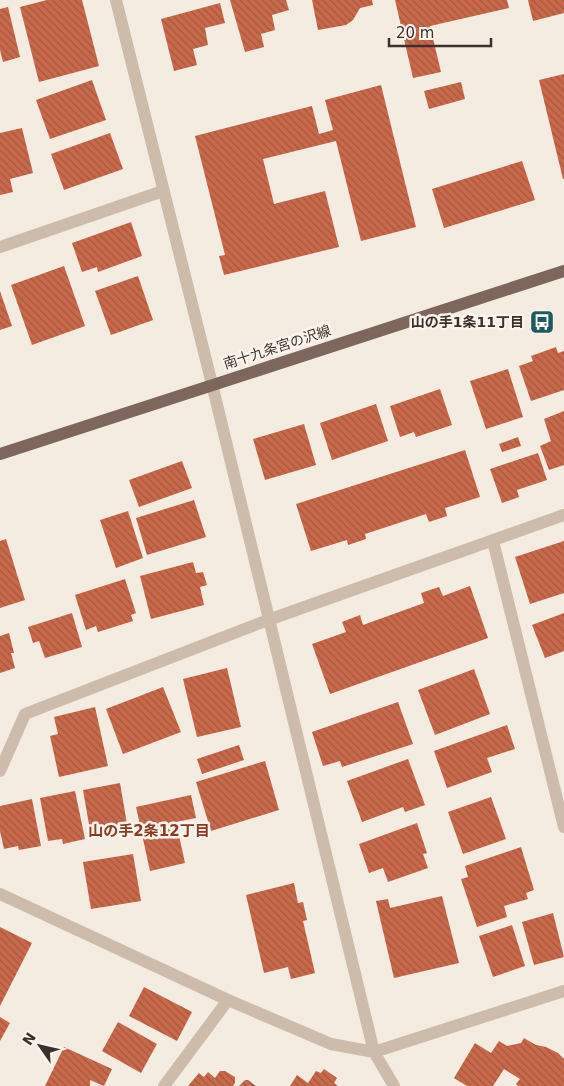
<svg xmlns="http://www.w3.org/2000/svg" width="564" height="1086" font-family="'DejaVu Sans','Noto Sans JP',sans-serif">
<style>
.building{fill:url(#building-back-hatch)}
.lines{fill:none;stroke-linecap:round;stroke-linejoin:round}
.minor{stroke:#cdbbac;stroke-width:12}
.major{stroke:#7d675c;stroke-width:12}
.labels{text-anchor:middle;stroke-width:5;stroke-linejoin:round;paint-order:stroke}
.poi-label{font-size:14px;font-weight:bold;fill:#3b302b;stroke:#fbf5ee;text-anchor:end}
.street-label{font-size:14px;fill:#3b302b;stroke:#fbf5ee}
.neighbourhood-label{font-size:15px;font-weight:bold;fill:#8c3b22;stroke:#fbf5ee}
</style>
<defs>
<pattern id="building-back-hatch" width="6" height="6" patternUnits="userSpaceOnUse" patternTransform="scale(1.25)"><rect width="6" height="6" fill="#c8694b"/><path d="M-1 5l2 2M0 0l6 6M5-1l2 2" fill="none" stroke="#a4573f"/></pattern>
</defs>
<rect width="100%" height="100%" fill="#f4ebe1"/>
<g class="building">
<path d="M 47,0 L 82,0 L 99,66 L 39,82 L 20,7 Z"/>
<path d="M 230,0 L 286,0 L 289,10 L 272,15 L 275,30 L 261,34 L 264,47 L 245,52 Z"/>
<path d="M 312,0 L 372,0 L 373,5 L 360,8 L 353,20 L 346,25 L 318,30 Z"/>
<path d="M 395,0 L 507,0 L 509,8 L 430,26 L 441,72 L 413,78 Z"/>
<path d="M 528,0 L 564,0 L 564,13 L 533,21 Z"/>
<path d="M 220,3 L 225,23 L 205,28 L 208,45 L 193,49 L 197,65 L 174,71 L 161,19 Z"/>
<path d="M 8,7 L 20,57 L 3,62 L 0,50 L 0,9 Z"/>
<path d="M 564,74 L 564,179 L 563,179 L 539,80 Z"/>
<path d="M 92,80 L 106,120 L 50,139 L 36,100 Z"/>
<path d="M 461,82 L 465,99 L 429,109 L 424,91 Z"/>
<path d="M 381,85 L 416,227 L 361,241 L 336,141 L 263,159 L 274,204 L 325,191 L 339,247 L 224,275 L 219,256 L 225,255 L 195,136 L 312,106 L 319,134 L 333,130 L 325,100 Z"/>
<path d="M 22,128 L 33,173 L 10,179 L 13,192 L 0,195 L 0,133 Z"/>
<path d="M 110,133 L 123,169 L 64,190 L 51,154 Z"/>
<path d="M 522,161 L 535,200 L 444,228 L 432,189 Z"/>
<path d="M 131,222 L 142,256 L 98,272 L 97,267 L 82,272 L 72,243 Z"/>
<path d="M 64,266 L 85,326 L 32,345 L 11,285 Z"/>
<path d="M 138,276 L 153,320 L 111,335 L 95,291 Z"/>
<path d="M 0,291 L 12,326 L 0,330 Z"/>
<path d="M 556,347 L 558,353 L 564,351 L 564,390 L 531,401 L 519,366 L 533,361 L 531,356 Z"/>
<path d="M 508,369 L 523,417 L 486,429 L 470,381 Z"/>
<path d="M 440,389 L 452,425 L 416,437 L 414,432 L 400,437 L 390,406 Z"/>
<path d="M 376,404 L 388,441 L 332,460 L 320,423 Z"/>
<path d="M 564,411 L 564,465 L 549,470 L 540,446 L 551,441 L 544,419 Z"/>
<path d="M 304,424 L 316,465 L 265,480 L 253,439 Z"/>
<path d="M 518,437 L 521,446 L 502,452 L 499,444 Z"/>
<path d="M 465,450 L 480,497 L 445,508 L 447,516 L 429,522 L 426,514 L 365,534 L 366,539 L 348,545 L 347,540 L 311,551 L 296,504 Z"/>
<path d="M 538,453 L 547,480 L 517,490 L 519,497 L 502,503 L 490,469 Z"/>
<path d="M 182,461 L 192,488 L 139,507 L 129,480 Z"/>
<path d="M 194,500 L 206,537 L 147,555 L 136,518 Z"/>
<path d="M 128,511 L 143,558 L 116,568 L 100,520 Z"/>
<path d="M 6,539 L 25,600 L 0,608 L 0,541 Z"/>
<path d="M 564,541 L 564,593 L 530,604 L 515,557 Z"/>
<path d="M 193,562 L 196,573 L 203,572 L 207,585 L 200,587 L 204,605 L 151,619 L 140,576 Z"/>
<path d="M 125,579 L 136,613 L 131,615 L 133,621 L 98,632 L 96,626 L 86,630 L 75,595 Z"/>
<path d="M 470,586 L 488,638 L 330,694 L 312,644 L 346,632 L 342,622 L 360,615 L 363,625 L 424,603 L 421,593 L 439,587 L 443,596 Z"/>
<path d="M 72,613 L 82,647 L 45,658 L 39,641 L 33,643 L 28,627 Z"/>
<path d="M 564,613 L 564,651 L 545,658 L 532,625 Z"/>
<path d="M 9,633 L 14,653 L 11,653 L 15,668 L 0,673 L 0,636 Z"/>
<path d="M 227,668 L 241,727 L 197,737 L 183,679 Z"/>
<path d="M 474,669 L 490,714 L 435,735 L 418,690 Z"/>
<path d="M 163,687 L 181,732 L 123,754 L 106,709 Z"/>
<path d="M 398,702 L 413,744 L 342,767 L 340,761 L 323,766 L 312,732 Z"/>
<path d="M 95,707 L 108,766 L 59,777 L 50,736 L 58,734 L 54,717 Z"/>
<path d="M 507,725 L 515,749 L 487,758 L 492,772 L 447,788 L 434,751 Z"/>
<path d="M 239,745 L 244,760 L 202,774 L 197,759 Z"/>
<path d="M 408,759 L 425,805 L 405,812 L 403,807 L 362,822 L 347,781 Z"/>
<path d="M 265,761 L 279,810 L 211,831 L 196,782 Z"/>
<path d="M 120,783 L 127,824 L 110,827 L 111,832 L 91,836 L 83,790 Z"/>
<path d="M 75,791 L 85,839 L 63,844 L 62,839 L 48,841 L 40,798 Z"/>
<path d="M 191,795 L 196,818 L 176,822 L 185,863 L 150,871 L 136,807 Z"/>
<path d="M 491,797 L 506,839 L 463,854 L 448,812 Z"/>
<path d="M 32,799 L 41,846 L 19,850 L 18,846 L 4,849 L 0,831 L 0,806 Z"/>
<path d="M 417,823 L 427,853 L 423,854 L 428,868 L 388,882 L 383,868 L 369,873 L 359,844 Z"/>
<path d="M 521,847 L 534,890 L 526,893 L 528,899 L 504,906 L 507,917 L 477,927 L 461,879 L 468,877 L 465,866 Z"/>
<path d="M 133,854 L 141,901 L 91,909 L 83,862 Z"/>
<path d="M 294,883 L 298,903 L 303,902 L 307,920 L 303,921 L 315,973 L 291,979 L 288,967 L 264,973 L 246,895 Z"/>
<path d="M 442,896 L 459,963 L 394,978 L 376,901 L 388,899 L 390,908 Z"/>
<path d="M 553,913 L 564,957 L 534,965 L 522,922 Z"/>
<path d="M 512,925 L 525,966 L 493,977 L 479,936 Z"/>
<path d="M 0,927 L 32,943 L 0,1006 Z"/>
<path d="M 144,987 L 192,1012 L 177,1041 L 129,1016 Z"/>
<path d="M 0,1017 L 10,1023 L 0,1041 Z"/>
<path d="M 118,1022 L 157,1044 L 141,1073 L 102,1051 Z"/>
<path d="M 524,1038 L 536,1045 L 546,1047 L 558,1053 L 564,1059 L 564,1086 L 518,1086 L 516,1084 L 520,1079 L 504,1069 L 493,1086 L 467,1086 L 454,1078 L 475,1043 L 491,1053 L 499,1041 L 507,1046 L 521,1043 Z"/>
<path d="M 64,1047 L 112,1069 L 104,1086 L 90,1080 L 90,1086 L 45,1086 Z"/>
<path d="M 324,1069 L 337,1078 L 334,1083 L 338,1086 L 290,1086 L 297,1075 L 308,1083 L 316,1071 L 321,1073 Z"/>
<path d="M 220,1071 L 225,1071 L 235,1077 L 235,1083 L 233,1086 L 188,1086 L 199,1073 L 204,1077 L 208,1072 L 215,1078 Z"/>
<path d="M 245,1080 L 248,1080 L 256,1086 L 239,1086 Z"/>
</g>
<g class="lines">
<g class="minor">
<path d="M 116,0 L 212,384 L 374,1052 L 564,991"/>
<path d="M 0,247 L 163,191"/>
<path d="M 493,541 L 564,827"/>
<path d="M 0,771 L 25,714 L 268,620 L 564,515"/>
<path d="M 0,894 L 228,1000 L 331,1044 L 374,1052 L 394,1086"/>
<path d="M 164,1086 L 228,1000"/>
</g>
<path class="major" d="M 0,454 L 564,271"/>
</g>
<defs>
<symbol id="bus-square" viewBox="-11 -11 22 22"><rect x="-9" y="-9" width="18" height="18" rx="4" fill="#1f5a5e" stroke="#fbf5ee"/><path d="M-5-6H5V4H4V6H2V4H-2V6H-4V4H-5ZM-3.5-4V0h7V-4ZM-3.5 1.2v1.5H-2V1.2ZM2 1.2v1.5H3.5V1.2Z" fill="#fff"/></symbol>
</defs>
<g fill-rule="evenodd">
<use href="#bus-square" x="528" y="308" width="28" height="28"/>
</g>
<g class="labels">
<g class="poi-label">
<text x="524" y="327">山の手1条11丁目</text>
</g>
<g class="street-label">
<text transform="translate(277 347) rotate(-18)" y="5">南十九条宮の沢線</text>
</g>
<g class="neighbourhood-label">
<text x="149" y="836">山の手2条12丁目</text>
</g>
</g>
<g transform="translate(40 1046) rotate(304)" stroke="#fbf5ee" stroke-width="4" paint-order="stroke">
<path d="M0-4L9 19L0 12L-9 19Z" fill="#3b302b"/>
<text y="-8" font-size="14" font-weight="bold" text-anchor="middle" fill="#3b302b">N</text>
</g>
<path d="M389 38v8h102v-8" fill="none" stroke="#3b302b" stroke-width="2.5"/>
<text x="396" y="38" font-size="15" fill="#3b302b" stroke="#fbf5ee" stroke-width="4" paint-order="stroke">20 m</text>
</svg>
